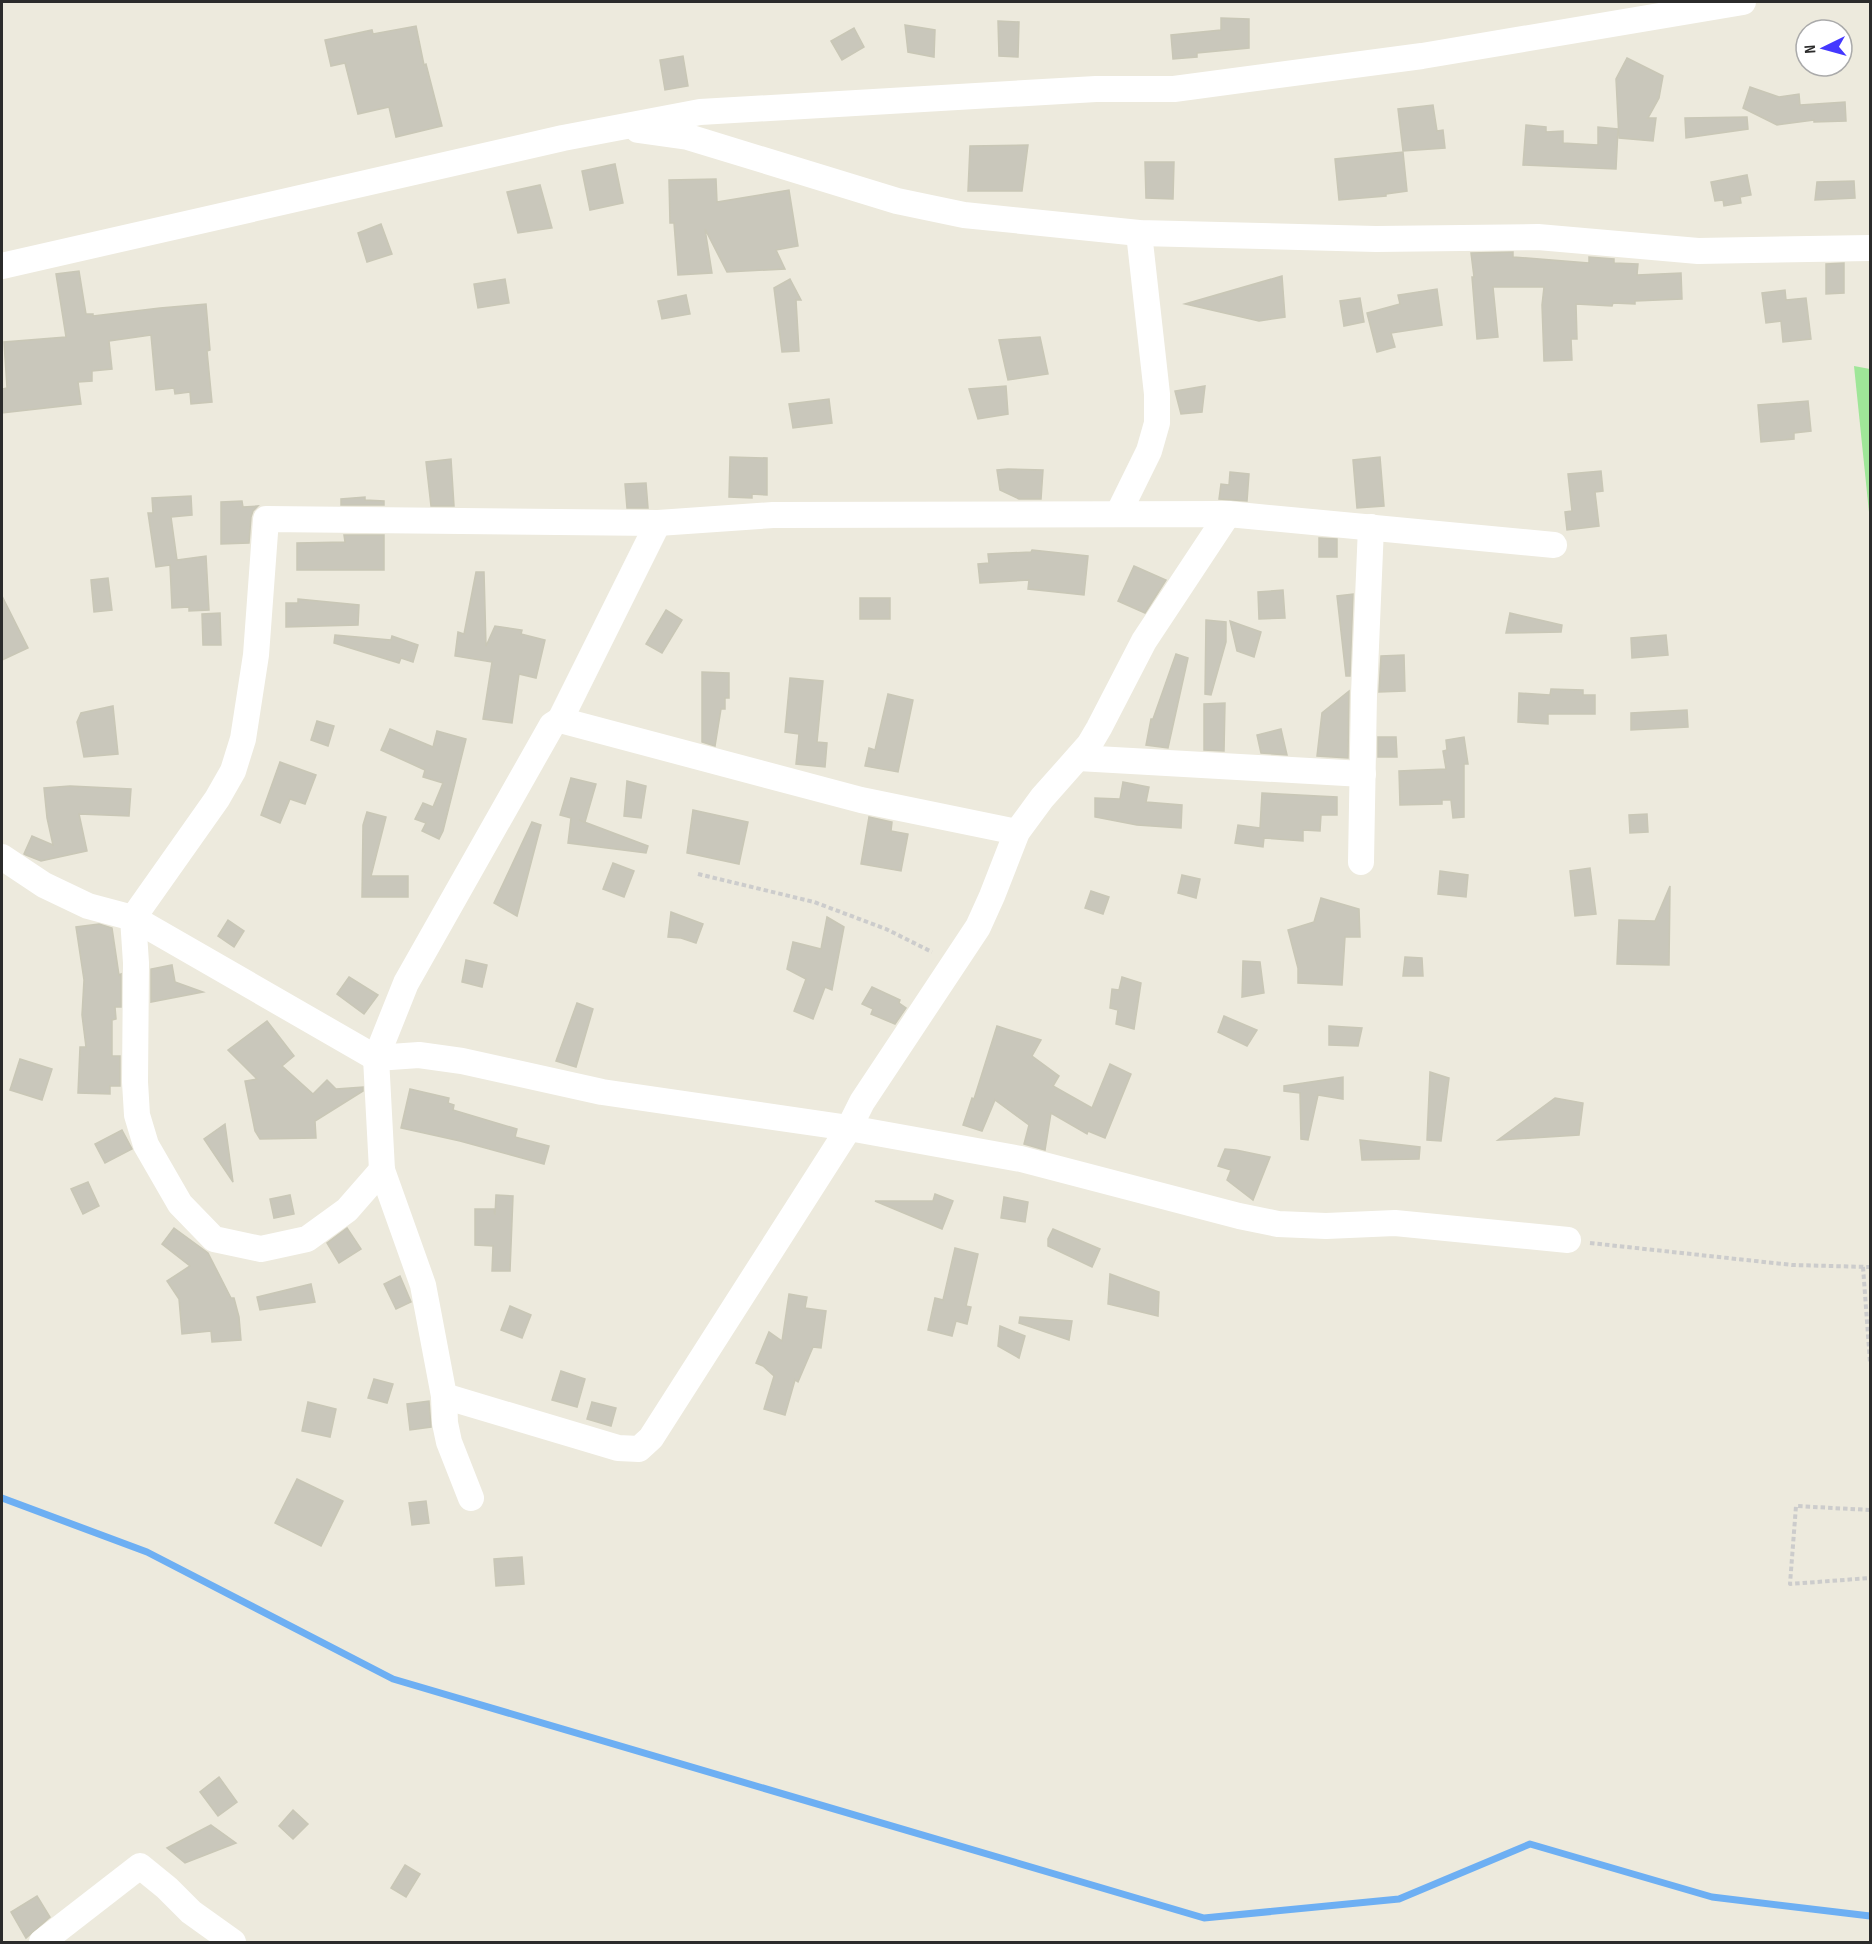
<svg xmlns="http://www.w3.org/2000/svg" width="1872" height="1944" font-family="'Sofia Sans Condensed',sans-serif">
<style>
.green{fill:#9fe698}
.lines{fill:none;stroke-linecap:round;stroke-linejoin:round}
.stream{stroke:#6daff3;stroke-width:7}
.building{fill:#c9c7bb;stroke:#c9c7b6;stroke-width:1.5}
.path{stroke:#ccc;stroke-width:4;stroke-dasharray:4.5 3;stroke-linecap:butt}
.minor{stroke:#fff;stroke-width:26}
</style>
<rect width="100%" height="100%" fill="#edeadd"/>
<path class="green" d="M 1854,366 L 1870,369 L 1870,522 Z"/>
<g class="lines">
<path class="stream" d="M 2,1498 L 147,1552 L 393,1679 L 1204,1918 L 1399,1899 L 1530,1844 L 1712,1897 L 1870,1916"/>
</g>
<g class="building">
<path d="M 1221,18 L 1249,19 L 1249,48 L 1197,53 L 1197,57 L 1173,59 L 1171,35 L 1221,30 Z"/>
<path d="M 998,21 L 1019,22 L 1018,57 L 999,56 Z"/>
<path d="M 905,25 L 935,30 L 934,57 L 908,52 Z"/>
<path d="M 416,26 L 424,65 L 426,64 L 442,126 L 396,137 L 389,107 L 358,114 L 345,63 L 331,66 L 325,40 L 372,30 L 373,34 Z"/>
<path d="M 854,28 L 864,47 L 842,60 L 831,41 Z"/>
<path d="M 683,56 L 688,86 L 665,90 L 660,60 Z"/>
<path d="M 1627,58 L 1663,76 L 1659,98 L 1648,118 L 1656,118 L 1653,141 L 1619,138 L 1616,79 Z"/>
<path d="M 1750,87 L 1779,97 L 1799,94 L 1800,105 L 1845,102 L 1846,121 L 1814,122 L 1814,120 L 1777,125 L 1743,108 Z"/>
<path d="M 1433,105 L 1437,131 L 1443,130 L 1445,148 L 1403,151 L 1398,109 Z"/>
<path d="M 1747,117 L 1748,129 L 1686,138 L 1685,118 Z"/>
<path d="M 1526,125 L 1546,127 L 1546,132 L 1563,131 L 1563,143 L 1598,145 L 1598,127 L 1618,129 L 1616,169 L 1523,165 Z"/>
<path d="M 1028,145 L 1022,191 L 968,191 L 970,146 Z"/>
<path d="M 1403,152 L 1407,191 L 1386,194 L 1386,196 L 1339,200 L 1335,159 Z"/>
<path d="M 1145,162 L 1174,162 L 1173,199 L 1146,198 Z"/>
<path d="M 615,164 L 623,203 L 590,210 L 582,171 Z"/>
<path d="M 1747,175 L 1751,195 L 1740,197 L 1741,203 L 1724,206 L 1723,200 L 1715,201 L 1711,182 Z"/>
<path d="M 716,179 L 717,202 L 789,190 L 798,246 L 776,250 L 785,269 L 727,272 L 705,229 L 712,273 L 678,275 L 674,223 L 670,223 L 669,180 Z"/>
<path d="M 1854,181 L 1855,198 L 1815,200 L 1817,182 Z"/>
<path d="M 540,185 L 552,228 L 518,233 L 507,192 Z"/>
<path d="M 381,224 L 392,254 L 367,262 L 358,233 Z"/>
<path d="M 1513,252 L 1513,257 L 1589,263 L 1589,257 L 1614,259 L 1614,263 L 1638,264 L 1637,275 L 1681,273 L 1682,299 L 1635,301 L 1635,304 L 1613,303 L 1612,306 L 1576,304 L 1577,339 L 1571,339 L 1572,360 L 1544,361 L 1542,305 L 1544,287 L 1493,287 L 1498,337 L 1477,339 L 1472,277 L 1474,277 L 1471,253 Z"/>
<path d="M 1844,263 L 1844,293 L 1826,294 L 1826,264 Z"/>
<path d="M 79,271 L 86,314 L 93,314 L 93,316 L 160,308 L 206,304 L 210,350 L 207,351 L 212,402 L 191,404 L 190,392 L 175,394 L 174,388 L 156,390 L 151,335 L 109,341 L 112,369 L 92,371 L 92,381 L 78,382 L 81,404 L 2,413 L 2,389 L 7,388 L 4,342 L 66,337 L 56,274 Z"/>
<path d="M 1282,276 L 1285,317 L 1259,321 L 1185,304 Z"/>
<path d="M 505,279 L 509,303 L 478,308 L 474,284 Z"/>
<path d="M 790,279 L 801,300 L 796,300 L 799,351 L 782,352 L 774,288 Z"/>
<path d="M 1437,289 L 1442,325 L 1391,333 L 1395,347 L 1377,352 L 1367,313 L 1400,304 L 1398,295 Z"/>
<path d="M 1785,290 L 1786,300 L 1806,298 L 1811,339 L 1783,342 L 1781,321 L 1766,323 L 1762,293 Z"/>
<path d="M 686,295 L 690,314 L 662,319 L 658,301 Z"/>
<path d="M 1360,298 L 1364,322 L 1344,326 L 1340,301 Z"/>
<path d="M 1040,337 L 1048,374 L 1008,380 L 999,340 Z"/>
<path d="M 1006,386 L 1008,414 L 978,419 L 969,389 Z"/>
<path d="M 1205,386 L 1202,412 L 1181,414 L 1175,391 Z"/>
<path d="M 829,399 L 832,423 L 793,428 L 789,404 Z"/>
<path d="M 1808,401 L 1811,431 L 1794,433 L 1794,439 L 1761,442 L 1758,405 Z"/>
<path d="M 730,457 L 767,458 L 767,495 L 752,494 L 752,498 L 729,497 Z"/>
<path d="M 1380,457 L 1384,506 L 1357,508 L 1353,460 Z"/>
<path d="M 451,459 L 454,506 L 431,506 L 426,462 Z"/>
<path d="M 1008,469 L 1043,470 L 1041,499 L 1019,499 L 1000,490 L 997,470 Z"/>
<path d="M 1601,471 L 1603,491 L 1595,492 L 1599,526 L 1567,530 L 1565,512 L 1572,511 L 1568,474 Z"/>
<path d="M 1230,472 L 1249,474 L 1247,501 L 1219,499 L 1221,484 L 1229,485 Z"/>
<path d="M 646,483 L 648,508 L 627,508 L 625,484 Z"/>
<path d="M 191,496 L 192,515 L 171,517 L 177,560 L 206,556 L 209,610 L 189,611 L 189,607 L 172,608 L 170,565 L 156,567 L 148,513 L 153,513 L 152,498 Z"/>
<path d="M 365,497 L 365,500 L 384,501 L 384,505 L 341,505 L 341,499 Z"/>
<path d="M 242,501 L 243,507 L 258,506 L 253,511 L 251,517 L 249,543 L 221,544 L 221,502 Z"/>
<path d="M 344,535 L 384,535 L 384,570 L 297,570 L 297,543 L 345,542 Z"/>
<path d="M 1319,538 L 1337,539 L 1337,557 L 1319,557 Z"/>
<path d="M 1032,550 L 1088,556 L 1084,595 L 1028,589 L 1029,580 L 980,583 L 978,564 L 989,563 L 988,554 L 1031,552 Z"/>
<path d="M 1134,566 L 1166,580 L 1145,613 L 1118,601 Z"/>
<path d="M 476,572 L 484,572 L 486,646 L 495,626 L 522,630 L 521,634 L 545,640 L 536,678 L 519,674 L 512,723 L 483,719 L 492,662 L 455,656 L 458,632 L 464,634 Z"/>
<path d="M 108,578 L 112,610 L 94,612 L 91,580 Z"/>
<path d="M 1283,590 L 1285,618 L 1259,619 L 1258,592 Z"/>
<path d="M 1353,594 L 1350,676 L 1346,676 L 1337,596 Z"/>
<path d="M 2,596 L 28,648 L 2,660 Z"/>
<rect x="860" y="598" width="30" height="21"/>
<path d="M 298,599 L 359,605 L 358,625 L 286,627 L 286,603 L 298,603 Z"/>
<path d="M 666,610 L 682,620 L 662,653 L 646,644 Z"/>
<path d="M 220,613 L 221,645 L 203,645 L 202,614 Z"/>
<path d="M 1510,613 L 1562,625 L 1561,632 L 1506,633 Z"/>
<path d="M 1206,620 L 1226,622 L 1226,642 L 1211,695 L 1205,694 Z"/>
<path d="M 1230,621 L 1261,632 L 1254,657 L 1237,651 Z"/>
<path d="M 335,635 L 391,640 L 392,636 L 418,645 L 413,662 L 401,658 L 399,663 L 334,643 Z"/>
<path d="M 1666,635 L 1668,655 L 1632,658 L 1631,638 Z"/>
<path d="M 1176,654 L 1188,658 L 1168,748 L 1146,745 L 1151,719 L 1153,719 Z"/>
<path d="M 1404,655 L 1405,691 L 1379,692 L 1381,656 Z"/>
<path d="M 702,672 L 729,673 L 729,698 L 725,698 L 725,709 L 721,709 L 715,746 L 702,742 Z"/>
<path d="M 790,678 L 823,681 L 817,742 L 827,743 L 825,767 L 796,764 L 799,734 L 785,732 Z"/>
<path d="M 1551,689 L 1583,690 L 1583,695 L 1595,695 L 1595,714 L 1548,714 L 1548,724 L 1518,722 L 1519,693 L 1550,695 Z"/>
<path d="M 1349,691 L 1348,758 L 1317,756 L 1322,713 Z"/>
<path d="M 888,694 L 913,700 L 898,772 L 865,766 L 869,748 L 875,750 Z"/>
<path d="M 1225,703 L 1224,751 L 1204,750 L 1204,704 Z"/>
<path d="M 113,706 L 118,754 L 84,757 L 77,722 L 81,713 Z"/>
<path d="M 1687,710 L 1688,727 L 1631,730 L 1631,713 Z"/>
<path d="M 317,721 L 334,726 L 328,746 L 311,740 Z"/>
<path d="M 390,729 L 433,747 L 437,731 L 466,739 L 443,831 L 439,839 L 422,831 L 426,823 L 415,819 L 423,803 L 433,807 L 443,783 L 423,777 L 425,770 L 381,750 Z"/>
<path d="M 1281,729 L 1287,755 L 1261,753 L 1257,735 Z"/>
<path d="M 1378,737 L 1396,737 L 1397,757 L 1378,757 Z"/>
<path d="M 1464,737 L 1468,764 L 1464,764 L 1464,817 L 1453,818 L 1451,800 L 1442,800 L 1442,804 L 1400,805 L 1399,771 L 1446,769 L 1443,751 L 1447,750 L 1446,740 Z"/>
<path d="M 280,762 L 316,775 L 305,804 L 290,799 L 280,823 L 261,815 Z"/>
<path d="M 571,778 L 596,784 L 585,822 L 579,820 L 648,846 L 646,853 L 568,843 L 571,818 L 560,815 Z"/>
<path d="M 627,781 L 646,786 L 641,818 L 624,816 Z"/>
<path d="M 1123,782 L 1149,787 L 1146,802 L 1182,805 L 1181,828 L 1137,825 L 1095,817 L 1095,798 L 1120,799 Z"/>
<path d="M 70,786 L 131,789 L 129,816 L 79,814 L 87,851 L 41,861 L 26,855 L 24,854 L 32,836 L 53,845 L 47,818 L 44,788 Z"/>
<path d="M 1262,793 L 1337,797 L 1337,815 L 1321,815 L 1320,831 L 1303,830 L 1303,841 L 1264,838 L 1263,847 L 1235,843 L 1238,825 L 1260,828 Z"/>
<path d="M 693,810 L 748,822 L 739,864 L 687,853 Z"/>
<path d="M 367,812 L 386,817 L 371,876 L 408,876 L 408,897 L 362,897 L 363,825 Z"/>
<path d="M 1647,814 L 1648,832 L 1630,833 L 1629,815 Z"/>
<path d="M 869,817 L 892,822 L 891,831 L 908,834 L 901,871 L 861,864 Z"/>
<path d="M 532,822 L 541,825 L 517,916 L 494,903 Z"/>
<path d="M 613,863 L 634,871 L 624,897 L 603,889 Z"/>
<path d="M 1590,868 L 1596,914 L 1575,916 L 1570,871 Z"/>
<path d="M 1440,871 L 1468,875 L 1466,897 L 1438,894 Z"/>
<path d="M 1182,875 L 1200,879 L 1196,898 L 1178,893 Z"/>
<path d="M 1670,886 L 1669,965 L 1617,964 L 1619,920 L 1655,921 Z"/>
<path d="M 1091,891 L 1109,897 L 1103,914 L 1085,908 Z"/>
<path d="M 1321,898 L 1359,909 L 1360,937 L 1345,937 L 1342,985 L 1298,983 L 1298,968 L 1288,930 L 1314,922 Z"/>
<path d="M 671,912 L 703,924 L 696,943 L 681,938 L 668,937 Z"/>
<path d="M 827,917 L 844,927 L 832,990 L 825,987 L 813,1019 L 794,1011 L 806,979 L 787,969 L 793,942 L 821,949 Z"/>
<path d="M 228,920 L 244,931 L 234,947 L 218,936 Z"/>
<path d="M 99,924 L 112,928 L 119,975 L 121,974 L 121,1007 L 115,1007 L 116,1019 L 112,1020 L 112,1056 L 120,1056 L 120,1086 L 110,1086 L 110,1094 L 78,1093 L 80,1047 L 86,1047 L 82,1015 L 84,980 L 76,927 Z"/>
<path d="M 1405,957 L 1422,958 L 1423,976 L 1403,976 Z"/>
<path d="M 466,960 L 487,965 L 482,987 L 462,982 Z"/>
<path d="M 1243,961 L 1260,962 L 1264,993 L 1242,997 Z"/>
<path d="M 172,965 L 175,982 L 203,992 L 151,1002 L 151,969 Z"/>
<path d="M 349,977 L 378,995 L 364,1014 L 337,994 Z"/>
<path d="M 1122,977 L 1141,983 L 1134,1029 L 1116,1024 L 1118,1010 L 1110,1008 L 1112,989 L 1119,990 Z"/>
<path d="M 872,987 L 900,1000 L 899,1003 L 906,1008 L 895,1024 L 871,1014 L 873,1009 L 862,1004 Z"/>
<path d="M 577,1003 L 593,1009 L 576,1067 L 556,1061 Z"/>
<path d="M 1224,1016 L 1257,1030 L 1247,1046 L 1218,1032 Z"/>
<path d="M 267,1021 L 294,1056 L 282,1066 L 313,1094 L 327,1080 L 336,1089 L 363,1087 L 363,1091 L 315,1121 L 316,1138 L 260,1139 L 255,1131 L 245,1081 L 257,1079 L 228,1050 Z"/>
<path d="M 997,1026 L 1041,1040 L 1032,1056 L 1059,1076 L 1053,1086 L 1092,1108 L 1110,1064 L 1131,1074 L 1105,1138 L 1088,1131 L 1087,1134 L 1051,1113 L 1045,1150 L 1024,1144 L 1029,1125 L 995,1100 L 982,1131 L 963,1125 L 972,1098 L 974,1099 Z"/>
<path d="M 1329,1026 L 1362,1028 L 1358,1046 L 1329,1045 Z"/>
<path d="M 20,1059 L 52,1069 L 42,1100 L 10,1090 Z"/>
<path d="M 1430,1072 L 1449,1078 L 1441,1141 L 1427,1140 Z"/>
<path d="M 1343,1077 L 1343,1099 L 1318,1095 L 1308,1140 L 1301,1139 L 1300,1093 L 1284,1091 L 1284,1086 Z"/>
<path d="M 410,1089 L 449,1098 L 448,1103 L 454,1105 L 453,1110 L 517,1129 L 515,1137 L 549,1146 L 544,1164 L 460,1141 L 401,1128 Z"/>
<path d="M 1555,1098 L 1583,1103 L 1579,1135 L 1498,1140 Z"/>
<path d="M 225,1124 L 233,1182 L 204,1139 Z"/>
<path d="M 122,1130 L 132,1149 L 105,1163 L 95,1144 Z"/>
<path d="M 1360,1140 L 1420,1147 L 1419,1159 L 1362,1160 Z"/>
<path d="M 1225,1149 L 1236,1150 L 1270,1157 L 1253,1200 L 1227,1180 L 1231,1170 L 1218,1166 Z"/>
<path d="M 88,1182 L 99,1206 L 83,1214 L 71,1189 Z"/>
<path d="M 935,1194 L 953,1201 L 942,1229 L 875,1201 L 933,1201 Z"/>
<path d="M 290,1195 L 294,1214 L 274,1218 L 270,1199 Z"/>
<path d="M 496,1195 L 513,1196 L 510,1271 L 492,1271 L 493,1246 L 475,1245 L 475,1209 L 494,1209 L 495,1215 Z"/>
<path d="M 1004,1197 L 1028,1202 L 1025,1222 L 1001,1218 Z"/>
<path d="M 174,1228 L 208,1253 L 231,1298 L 234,1298 L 239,1317 L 241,1340 L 212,1342 L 211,1331 L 182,1334 L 179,1299 L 167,1281 L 190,1266 L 162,1244 Z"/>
<path d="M 347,1228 L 361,1249 L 339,1263 L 327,1243 Z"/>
<path d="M 1053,1229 L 1100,1249 L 1092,1267 L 1048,1246 L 1048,1239 Z"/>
<path d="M 955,1248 L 978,1254 L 966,1306 L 971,1307 L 967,1324 L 956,1321 L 952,1336 L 928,1330 L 935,1298 L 943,1300 Z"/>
<path d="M 1110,1274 L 1159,1292 L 1158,1316 L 1108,1304 Z"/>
<path d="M 400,1276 L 411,1302 L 396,1309 L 384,1284 Z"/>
<path d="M 311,1284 L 315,1302 L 260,1310 L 257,1297 Z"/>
<path d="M 789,1294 L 807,1297 L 805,1308 L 826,1311 L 821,1348 L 813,1347 L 798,1382 L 795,1380 L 785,1415 L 764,1409 L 774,1376 L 763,1366 L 756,1363 L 769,1332 L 782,1341 Z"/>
<path d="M 510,1306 L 531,1315 L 522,1338 L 501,1330 Z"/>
<path d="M 1020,1317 L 1072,1321 L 1069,1340 L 1019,1323 Z"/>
<path d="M 1000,1326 L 1025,1336 L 1019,1358 L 998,1346 Z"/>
<path d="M 561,1371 L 585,1379 L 577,1407 L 552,1400 Z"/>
<path d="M 374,1379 L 393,1384 L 387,1403 L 368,1398 Z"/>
<path d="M 429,1401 L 431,1427 L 410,1430 L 407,1404 Z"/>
<path d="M 308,1402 L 336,1409 L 330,1437 L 302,1431 Z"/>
<path d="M 592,1402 L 616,1408 L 611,1426 L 587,1419 Z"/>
<path d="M 297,1479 L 343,1501 L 321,1546 L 275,1523 Z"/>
<path d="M 426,1501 L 429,1523 L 412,1525 L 409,1503 Z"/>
<path d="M 522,1557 L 524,1584 L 496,1586 L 494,1559 Z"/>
<path d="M 219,1777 L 237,1802 L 218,1816 L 200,1792 Z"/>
<path d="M 293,1810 L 308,1824 L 293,1839 L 279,1826 Z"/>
<path d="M 211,1825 L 236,1843 L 185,1863 L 167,1848 Z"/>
<path d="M 405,1865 L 420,1874 L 406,1897 L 391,1888 Z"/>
<path d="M 37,1896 L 50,1917 L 26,1938 L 11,1912 Z"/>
</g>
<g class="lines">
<g class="path">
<path d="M 698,874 L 814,902 L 886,929 L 932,952"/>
<path d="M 1590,1243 L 1792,1265 L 1870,1267"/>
<path d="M 1863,1267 L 1870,1362"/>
<path d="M 1870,1510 L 1796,1506 L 1790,1584 L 1870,1578"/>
</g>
<g class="minor">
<path d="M 638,130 L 688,137 L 897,201 L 964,215 L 1139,233 L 1376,239 L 1538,237 L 1698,251 L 1870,248"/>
<path d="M 2,266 L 563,138 L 700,112 L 1096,89 L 1174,89 L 1422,56 L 1743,2"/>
<path d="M 1118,514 L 1149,451 L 1157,423 L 1157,394 L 1139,233"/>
<path d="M 560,720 L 658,523"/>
<path d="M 1078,758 L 1363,774"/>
<path d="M 2,857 L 44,885 L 88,906 L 133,918 L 376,1058 L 419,1055 L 462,1061 L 602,1092 L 849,1128 L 1021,1159 L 1239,1216 L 1278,1224 L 1326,1226 L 1395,1223 L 1568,1240"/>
<path d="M 1361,862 L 1364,694 L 1371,527"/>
<path d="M 382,1170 L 347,1210 L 307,1239 L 261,1249 L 214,1239 L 180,1204 L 146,1145 L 137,1115 L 135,1082 L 136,963 L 133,918 L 217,799 L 233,771 L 243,739 L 256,655 L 266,519 L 658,523 L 773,515 L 1228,514 L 1554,545"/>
<path d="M 444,1396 L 618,1448 L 639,1449 L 651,1438 L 849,1128 L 862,1102 L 978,927 L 992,896 L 1017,832 L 1042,798 L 1089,745 L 1099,728 L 1144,641 L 1228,514"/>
<path d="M 471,1498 L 449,1442 L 445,1423 L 444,1396 L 423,1285 L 382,1170 L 376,1058 L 406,983 L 552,725 L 560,720 L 861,800 L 1017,832"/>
<path d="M 42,1942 L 140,1866 L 167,1888 L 191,1912 L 233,1942"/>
</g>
</g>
<rect width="1872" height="1944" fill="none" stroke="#2b2b2b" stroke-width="6"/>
<g transform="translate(1824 48) rotate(265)"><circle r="28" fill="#ffffff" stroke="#aaaaaa" stroke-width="1.5"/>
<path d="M0-4.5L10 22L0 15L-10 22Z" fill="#4438ff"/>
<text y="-9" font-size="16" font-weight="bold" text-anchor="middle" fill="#2b2b2b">N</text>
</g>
</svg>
